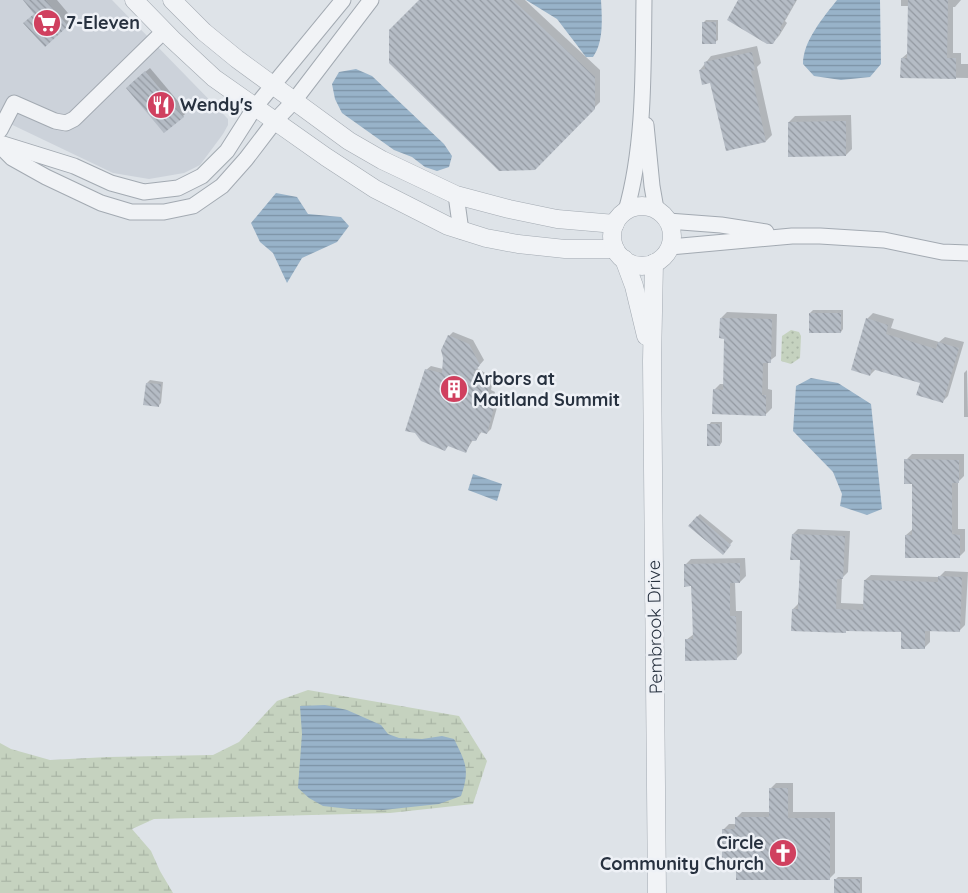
<svg xmlns="http://www.w3.org/2000/svg" width="968" height="893" font-family="Quicksand,sans-serif">
<style>
.built{fill:#ccd2da}
.wetland{fill:url(#wetland-marsh)}
.park{fill:url(#park-dots)}
.water{fill:url(#water-rules)}
.shadow{fill:#0003}
.building{fill:url(#building-back-hatch)}
.lines{fill:none;stroke-linecap:round;stroke-linejoin:round}
.minor-casing{stroke:#a3aab2;stroke-width:17}
.tertiary-casing{stroke:#a3aab2;stroke-width:19}
.minor{stroke:#f1f3f6;stroke-width:15}
.tertiary{stroke:#f1f3f6;stroke-width:18}
.labels{text-anchor:middle;stroke-width:5;stroke-linejoin:round;paint-order:stroke}
.poi-label{font-size:18px;font-weight:bold;fill:#27313f;stroke:#eef1f6;text-anchor:start}
.street-label{font-size:18px;fill:#27313f;stroke:#eef1f6}
</style>
<defs>
<pattern id="wetland-marsh" width="20" height="14" patternUnits="userSpaceOnUse" patternTransform="scale(1.25)"><rect width="20" height="14" fill="#c5d2bf"/><path d="M1 5h8M5 5V1M11 12h8M15 12V8" fill="none" stroke="#a9b5a5"/></pattern>
<pattern id="park-dots" width="8" height="8" patternUnits="userSpaceOnUse" patternTransform="scale(1.25)"><rect width="8" height="8" fill="#c5d2bf"/><path d="M2 2h.1M6 6h.1" fill="none" stroke="#a9b5a5" stroke-width="1.8" stroke-linecap="round"/></pattern>
<pattern id="water-rules" width="6" height="5" patternUnits="userSpaceOnUse" patternTransform="scale(1.25)"><rect width="6" height="5" fill="#98b3c9"/><path d="M0 2.5h6" fill="none" stroke="#7c92a5"/></pattern>
<pattern id="building-back-hatch" width="6" height="6" patternUnits="userSpaceOnUse" patternTransform="scale(1.25)"><rect width="6" height="6" fill="#b5bcc5"/><path d="M-1 5l2 2M0 0l6 6M5-1l2 2" fill="none" stroke="#9399a1"/></pattern>
</defs>
<rect width="100%" height="100%" fill="#dee3e8"/>
<path class="built" d="M 0,0 L 112,0 L 228,119 L 228,125 L 223,134 L 200,165 L 184,173 L 149,179 L 113,173 L 0,119 Z"/>
<path class="wetland" d="M 308,690 L 459,716 L 487,761 L 473,804 L 390,813 L 154,819 L 132,829 L 151,851 L 160,871 L 173,893 L 0,893 L 0,743 L 11,749 L 50,760 L 108,757 L 213,755 L 239,742 L 277,701 Z"/>
<path class="park" d="M 791,330 L 799,332 L 801,336 L 800,358 L 791,364 L 781,361 L 782,336 Z"/>
<g class="water">
<path d="M 526,0 L 601,0 C 602,18 604,42 593,57 L 586,57 L 557,19 Z"/>
<path d="M 837,0 L 880,0 L 881,64 L 870,77 L 841,80 L 814,76 L 803,64 C 803,41 823,18 837,0 Z"/>
<path d="M 356,69 L 372,76 L 444,144 L 452,156 L 449,167 L 437,171 L 425,167 L 412,157 L 394,150 L 342,113 L 335,99 L 332,84 L 339,72 Z"/>
<path d="M 276,193 L 297,197 L 308,214 L 341,217 L 349,226 L 337,242 L 302,258 L 287,283 L 273,253 L 260,242 L 251,223 Z"/>
<path d="M 811,378 L 838,383 L 871,404 L 882,509 L 867,515 L 840,506 L 842,494 L 833,472 L 793,431 L 796,386 Z"/>
<path d="M 473,474 L 502,484 L 497,501 L 468,490 Z"/>
<path d="M 325,705 L 347,710 L 381,725 L 388,734 L 399,738 L 422,739 L 442,736 L 454,739 C 466,763 470,770 461,796 L 439,804 L 383,810 L 350,809 L 323,806 L 309,798 L 298,788 L 302,734 L 300,706 Z"/>
</g>
<g class="shadow">
<path d="M 25,0 L 57,0 L 73,19 L 45,45 L 36,13 Z"/>
<path d="M 420,0 L 525,0 L 600,70 L 600,102 L 534,168 Z"/>
<path d="M 740,0 L 797,0 L 785,21 L 787,23 L 779,36 L 773,42 Z"/>
<path d="M 901,0 L 961,0 L 955,7 L 953,7 L 953,53 L 961,53 L 961,64 L 968,64 L 968,78 L 902,77 L 902,58 L 908,53 L 909,6 L 901,6 Z"/>
<path d="M 706,20 L 718,20 L 718,40 L 715,42 L 704,22 Z"/>
<path d="M 757,46 L 761,63 L 757,67 L 772,135 L 766,141 L 727,149 L 711,81 L 700,70 L 711,56 Z"/>
<path d="M 150,68 L 187,112 L 183,116 L 132,83 Z"/>
<path d="M 851,115 L 852,149 L 846,155 L 789,122 L 795,116 Z"/>
<path d="M 813,310 L 843,310 L 843,329 L 841,332 L 810,313 Z"/>
<path d="M 727,312 L 777,314 L 776,356 L 768,362 L 768,389 L 772,390 L 772,408 L 766,414 L 714,390 L 720,384 L 724,384 L 725,337 L 721,318 Z"/>
<path d="M 873,313 L 894,319 L 891,328 L 939,342 L 945,337 L 964,342 L 948,396 L 942,402 L 921,382 L 876,369 L 870,375 L 867,319 Z"/>
<path d="M 453,332 L 473,340 L 484,360 L 477,368 L 493,378 L 491,390 L 495,392 L 492,402 L 498,404 L 491,429 L 487,433 L 482,431 L 476,440 L 473,440 L 466,451 L 426,370 L 431,366 L 443,369 L 449,336 Z"/>
<path d="M 967,370 L 968,417 L 964,417 L 964,373 Z"/>
<path d="M 150,380 L 163,382 L 161,403 L 158,406 L 147,383 Z"/>
<path d="M 711,422 L 722,422 L 722,442 L 720,445 L 709,425 Z"/>
<path d="M 912,454 L 964,454 L 964,476 L 958,482 L 958,529 L 965,529 L 965,551 L 959,557 L 906,535 L 913,529 L 913,483 L 906,460 Z"/>
<path d="M 700,514 L 733,541 L 725,550 L 697,517 Z"/>
<path d="M 798,529 L 850,531 L 848,572 L 842,578 L 841,603 L 864,604 L 865,580 L 871,575 L 939,577 L 945,571 L 968,572 L 965,625 L 960,630 L 930,629 L 930,642 L 924,648 L 902,631 L 847,630 L 845,632 L 793,609 L 798,604 L 801,559 L 793,534 Z"/>
<path d="M 745,558 L 746,576 L 740,582 L 735,582 L 736,611 L 742,611 L 742,653 L 736,659 L 686,640 L 694,634 L 692,585 L 685,565 L 691,559 Z"/>
<path d="M 776,783 L 793,783 L 793,812 L 835,812 L 835,873 L 829,879 L 737,867 L 723,830 L 729,824 L 736,824 L 736,818 L 742,812 L 770,812 L 770,789 Z"/>
<path d="M 838,877 L 862,877 L 862,893 L 835,893 L 835,880 Z"/>
</g>
<g class="building">
<path d="M 23,0 L 46,0 L 68,26 L 45,47 L 23,23 L 34,14 Z"/>
<path d="M 419,0 L 513,0 L 595,77 L 595,109 L 535,170 L 499,171 L 389,63 L 389,30 Z"/>
<path d="M 738,0 L 796,0 L 780,28 L 782,29 L 773,44 L 767,44 L 727,20 Z"/>
<path d="M 908,0 L 948,0 L 947,58 L 956,58 L 956,79 L 900,78 L 901,58 L 907,58 Z"/>
<rect x="702" y="22" width="14" height="22"/>
<path d="M 752,52 L 755,70 L 751,71 L 766,142 L 726,151 L 710,83 L 702,85 L 699,70 L 705,69 L 704,62 Z"/>
<path d="M 145,71 L 184,117 L 164,133 L 126,88 Z"/>
<path d="M 846,121 L 846,156 L 788,157 L 788,122 Z"/>
<rect x="809" y="313" width="32" height="20"/>
<path d="M 720,318 L 772,319 L 771,363 L 763,363 L 762,395 L 766,395 L 766,416 L 712,414 L 713,389 L 723,390 L 724,339 L 719,338 Z"/>
<path d="M 866,318 L 888,325 L 886,334 L 936,349 L 938,342 L 959,348 L 943,403 L 916,395 L 920,383 L 872,369 L 870,376 L 851,370 Z"/>
<path d="M 448,335 L 469,344 L 480,365 L 473,373 L 490,383 L 487,395 L 491,397 L 489,406 L 494,408 L 487,434 L 480,432 L 476,441 L 471,441 L 466,453 L 448,446 L 445,451 L 421,441 L 415,433 L 405,431 L 425,369 L 442,373 L 443,358 L 441,350 Z"/>
<path d="M 146,383 L 161,384 L 159,407 L 143,405 Z"/>
<rect x="707" y="424" width="13" height="22"/>
<path d="M 904,459 L 959,460 L 959,483 L 952,483 L 952,534 L 960,535 L 960,558 L 905,558 L 905,535 L 912,535 L 912,484 L 904,484 Z"/>
<path d="M 697,516 L 731,545 L 723,555 L 688,526 Z"/>
<path d="M 792,534 L 845,536 L 843,579 L 837,579 L 836,609 L 863,610 L 864,580 L 938,582 L 938,576 L 962,577 L 960,632 L 925,631 L 925,649 L 901,649 L 901,632 L 846,631 L 846,633 L 791,631 L 792,609 L 798,609 L 800,560 L 790,560 Z"/>
<path d="M 740,563 L 740,583 L 730,583 L 730,616 L 736,616 L 737,660 L 685,661 L 685,639 L 693,639 L 692,608 L 691,586 L 684,587 L 684,564 Z"/>
<path d="M 769,788 L 788,788 L 788,818 L 830,818 L 830,880 L 736,880 L 736,868 L 722,868 L 722,829 L 735,829 L 735,817 L 769,817 Z"/>
<rect x="834" y="879" width="26" height="14"/>
</g>
<g class="lines">
<defs>
<g id="minor">
<path d="M 646,125 L 652,186 L 656,209"/>
<path d="M 0,130 L 14,103 L 55,121 L 66,123 L 74,119 L 164,31"/>
<path d="M 0,143 L 74,166 L 111,183 L 144,192 L 178,188 L 202,176 L 227,151 L 255,107 L 343,0"/>
<path d="M 0,146 L 12,158 L 46,177 L 101,203 L 131,212 L 164,212 L 193,206 L 222,186 L 246,159 L 275,121 L 294,101 L 371,0"/>
<path d="M 456,195 L 461,231"/>
<path d="M 626,211 C 645,145 643,68 644,0"/>
<path d="M 668,221 L 721,225 L 766,232"/>
<path d="M 670,247 L 792,236 L 820,236 L 884,240 L 942,252 L 968,253"/>
</g>
<g id="tertiary">
<path d="M 134,0 L 172,39 L 214,78 L 326,157 L 375,189 L 448,226 L 486,238 L 518,244 L 565,249 L 615,249"/>
<path d="M 172,0 L 204,32 L 237,59 L 349,141 L 382,160 L 456,195 L 509,209 L 557,219 L 615,224"/>
<circle cx="642" cy="236" r="30"/>
<path d="M 624,259 L 634,286 L 646,336"/>
<path d="M 654,263 L 652,361 L 657,893"/>
</g>
</defs>
<use href="#minor" class="minor-casing"/>
<use href="#tertiary" class="tertiary-casing"/>
<use href="#minor" class="minor"/>
<use href="#tertiary" class="tertiary"/>
</g>
<defs>
<symbol id="supermarket-disc" viewBox="-11 -11 22 22"><circle r="9.5" fill="#d0405f" stroke="#eef1f6"/><path d="M-6-5.5h2.5l.6 2H6L4.5 2H-2.5L-4.4-4H-6ZM-1.5 3.2a1.3 1.3 0 1 0 .1 0ZM3 3.2a1.3 1.3 0 1 0 .1 0Z" fill="#fff"/></symbol>
<symbol id="restaurant-disc" viewBox="-11 -11 22 22"><circle r="9.5" fill="#d0405f" stroke="#eef1f6"/><path d="M-5-6h1v4h1v-4h1v4h1v-4h1v5L-1.5 .5V6h-2V.5L-5-1ZM5-6V6H3V1.5H1.5Q1.5-4 5-6Z" fill="#fff"/></symbol>
<symbol id="building-disc" viewBox="-11 -11 22 22"><circle r="9.5" fill="#d0405f" stroke="#eef1f6"/><path d="M-4-6H4V6H1V3H-1V6H-4ZM-2.5-4.3h1.7v1.8h-1.7ZM.8-4.3h1.7v1.8H.8ZM-2.5-1h1.7V.8h-1.7ZM.8-1h1.7V.8H.8Z" fill="#fff"/></symbol>
<symbol id="church-disc" viewBox="-11 -11 22 22"><circle r="9.5" fill="#d0405f" stroke="#eef1f6"/><path d="M-1.2-6h2.4v3.5h3.3v2.4h-3.3V6h-2.4V-.1h-3.3v-2.4h3.3Z" fill="#fff"/></symbol>
</defs>
<g fill-rule="evenodd">
<use href="#supermarket-disc" x="31" y="7" width="32" height="32"/>
<use href="#restaurant-disc" x="145" y="89" width="32" height="32"/>
<use href="#building-disc" x="438" y="373" width="32" height="32"/>
<use href="#church-disc" x="767" y="837" width="32" height="32"/>
</g>
<g class="labels">
<g class="poi-label">
<text x="66" y="29">7-Eleven</text>
<text x="180" y="111">Wendy's</text>
<text x="473" y="385">Arbors at<tspan x="473" dy="21">Maitland Summit</tspan></text>
<text x="764" y="849" text-anchor="end">Circle<tspan x="764" dy="21">Community Church</tspan></text>
</g>
<g class="street-label">
<text transform="translate(655 627) rotate(-91)" y="6">Pembrook Drive</text>
</g>
</g>
</svg>
